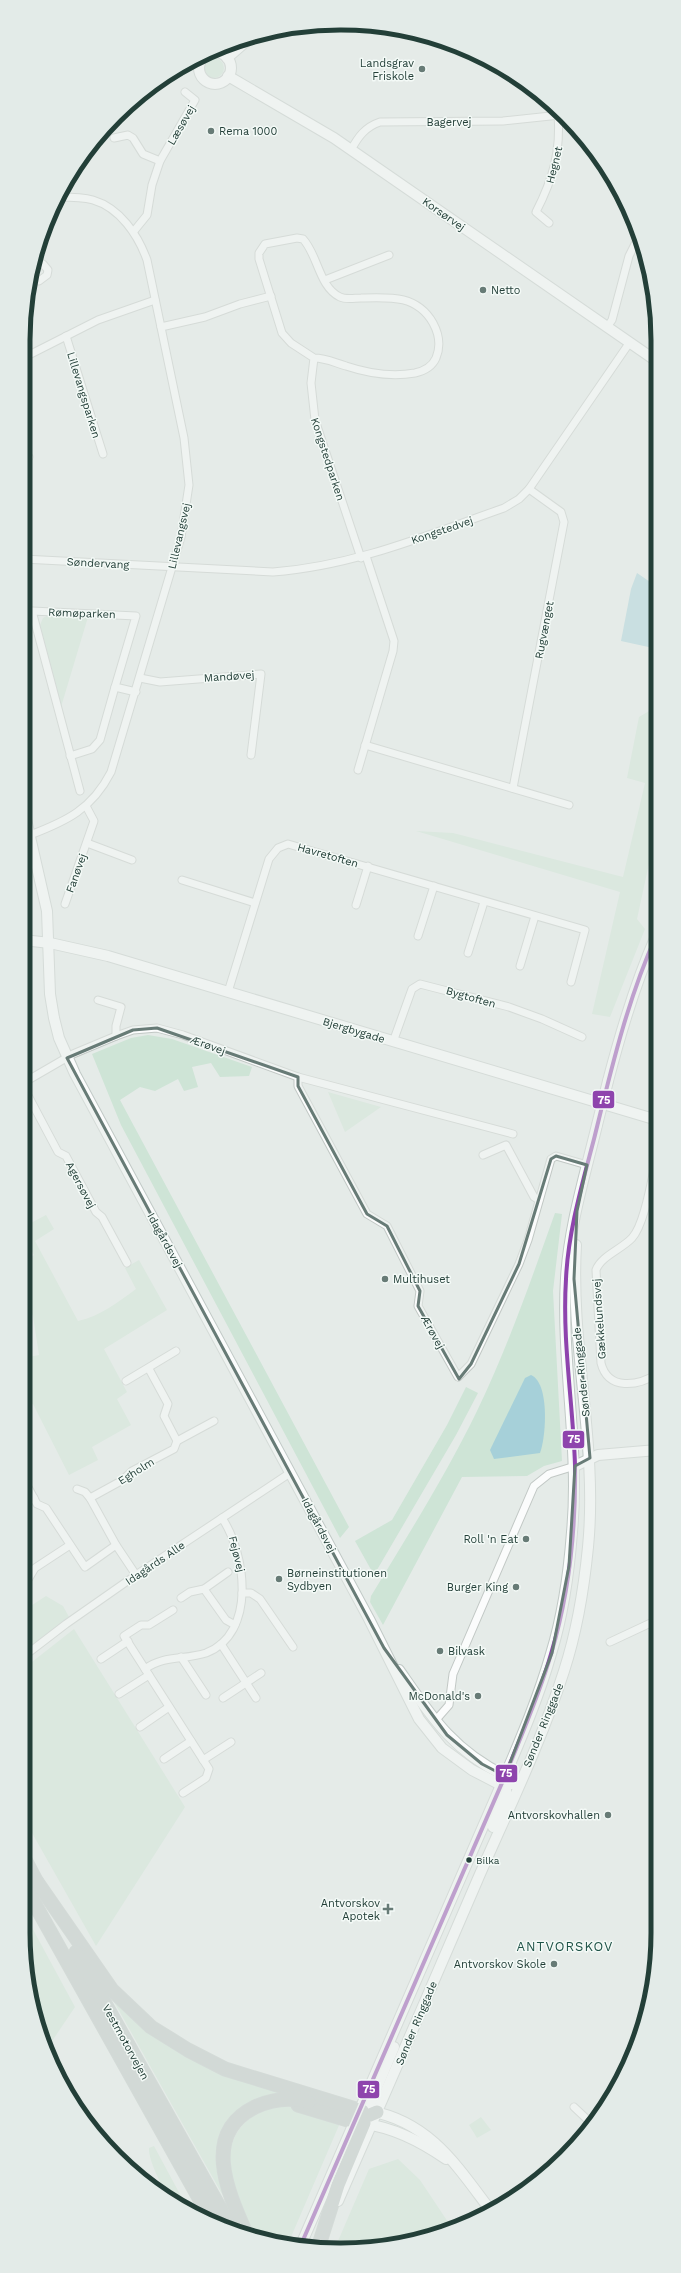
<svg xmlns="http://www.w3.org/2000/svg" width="681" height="2273" font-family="'Work Sans',sans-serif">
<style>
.green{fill:#cee4d6}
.water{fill:#a6d0d9}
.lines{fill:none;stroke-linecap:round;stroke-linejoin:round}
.street-casing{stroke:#c2c8c5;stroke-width:9}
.secondary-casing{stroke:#c1c9c6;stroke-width:12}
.highway-casing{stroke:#bdc6c4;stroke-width:15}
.street{stroke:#fbfcfc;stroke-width:7}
.secondary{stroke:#fbfcfc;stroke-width:10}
.highway{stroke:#bac3c1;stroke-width:13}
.secondary-bridge-casing{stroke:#c1c9c6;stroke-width:12;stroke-linecap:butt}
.secondary-bridge{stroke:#fbfcfc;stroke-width:10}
.bus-1-casing{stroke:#f4faf7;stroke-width:7}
.bus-1{stroke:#8e44ad;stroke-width:4}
.marked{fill:none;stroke:#677b76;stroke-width:3;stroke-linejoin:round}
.poi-dot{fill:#677b76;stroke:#f4faf7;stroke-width:1.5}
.bus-dot{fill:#233f38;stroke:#f4faf7;stroke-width:1.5}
.labels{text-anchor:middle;stroke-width:3;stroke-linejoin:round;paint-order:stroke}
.bus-label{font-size:10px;fill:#233f38;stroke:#f4faf7;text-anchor:start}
.poi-label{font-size:11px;fill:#233f38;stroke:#f4faf7;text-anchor:end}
.street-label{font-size:11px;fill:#233f38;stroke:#f4faf7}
.quarter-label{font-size:13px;letter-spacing:1px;fill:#1e5247;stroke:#f4faf7}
.rim{fill:none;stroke:#233f38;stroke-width:5}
.line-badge{stroke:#f4faf7;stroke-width:1.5}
.badge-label{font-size:11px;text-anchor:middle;font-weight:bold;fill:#fff}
</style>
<rect width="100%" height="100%" fill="#e5ebe8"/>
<g class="green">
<circle cx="214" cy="68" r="10"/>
<path d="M 47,616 L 88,617 L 61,707 L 40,625 L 43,618 Z"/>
<path d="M 656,707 L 656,839 L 653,845 L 637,919 L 645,929 L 610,1017 L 592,1014 L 620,892 L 416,831 L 453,833 L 623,877 L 645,783 L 627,778 L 639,717 Z"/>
<path d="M 148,1035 L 172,1039 L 252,1067 L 249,1076 L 220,1077 L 211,1063 L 192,1067 L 198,1087 L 184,1091 L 178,1079 L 155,1091 L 140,1087 L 120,1100 L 349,1527 L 340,1538 L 121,1125 L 92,1054 L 131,1038 Z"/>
<path d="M 328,1092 L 381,1107 L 345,1132 Z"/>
<path d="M 555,1213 L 562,1214 L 553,1291 L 562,1461 L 544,1466 L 527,1476 L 462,1477 L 383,1625 L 370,1602 L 371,1596 C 408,1535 446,1475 477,1411 C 508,1347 531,1280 555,1213 Z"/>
<path d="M 46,1215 L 54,1229 L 35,1241 L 78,1321 C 101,1316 118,1302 136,1289 L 125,1268 L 139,1260 L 167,1310 L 104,1349 L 127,1392 L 117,1399 L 131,1425 L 92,1447 L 98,1460 L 69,1475 L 33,1404 L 23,1408 L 23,1358 L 39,1355 L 33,1316 L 23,1298 L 23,1262 L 34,1255 L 23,1236 L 23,1227 Z"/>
<path d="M 466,1387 L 478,1393 L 456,1435 L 374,1575 L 355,1541 L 392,1520 L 447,1425 Z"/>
<path d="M 46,1596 L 63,1606 L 69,1617 L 23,1652 L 23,1611 Z"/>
<path d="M 74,1629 L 185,1807 L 96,1946 L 23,1817 L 23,1669 Z"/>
<path d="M 23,1911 L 75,2007 L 46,2050 L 29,1994 Z"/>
<path d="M 113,2000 C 169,2060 224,2072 299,2096 C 262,2095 247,2097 225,2129 L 231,2210 Z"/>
<path d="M 288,2106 L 340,2123 L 288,2244 L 254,2234 C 247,2219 239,2204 234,2188 C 220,2144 240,2109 288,2106 Z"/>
<path d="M 481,2117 L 491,2130 L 477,2138 L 469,2125 Z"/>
<path d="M 154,2146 L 189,2211 C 184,2207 175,2204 171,2199 C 163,2190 148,2160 149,2148 Z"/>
<path d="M 398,2159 L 420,2180 L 452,2228 C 414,2242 375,2250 335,2248 L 369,2169 Z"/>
</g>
<g class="water">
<path d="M 637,573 L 656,586 L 656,647 L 653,648 L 621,641 L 631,589 Z"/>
<path d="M 531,1375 C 550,1383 546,1438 540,1453 L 494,1459 L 490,1450 L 525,1378 Z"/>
</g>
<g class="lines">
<defs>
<g id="street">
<path d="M 114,138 L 128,135 L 133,138 L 143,154 L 160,161"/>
<path d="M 351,150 C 358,137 365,127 380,122 L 503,121 L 560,115"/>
<path d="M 549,223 L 536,212 C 553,179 561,151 558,114"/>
<path d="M 134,231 L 147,215 L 152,185 L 160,161 L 195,100 L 185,92"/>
<path d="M 30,274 L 34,279 L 39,281 L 47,275 L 48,270 L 43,264 L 33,265"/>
<path d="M 325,280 L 389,255"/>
<path d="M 161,327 L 205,317 L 240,304 L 271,296"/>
<path d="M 607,327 L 612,320 L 629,256 L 637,240"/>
<path d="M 66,336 L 103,454"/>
<path d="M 23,358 L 98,320 L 155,300"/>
<path d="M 314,358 L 291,343 L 282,333 L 259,259 L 259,253 L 265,244 L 297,238 L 303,239 C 318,255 319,287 340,297 C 346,300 355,298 361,298 C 390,297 417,295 433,323 C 439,334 441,346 436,358 C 432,367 424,371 415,373 C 393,377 367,373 346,366 C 335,363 326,358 314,358 L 311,383 L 315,420 L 361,558"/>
<path d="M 23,459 L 29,457"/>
<path d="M 23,559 L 273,572 C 354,566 427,535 504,508 L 519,499 L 529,489 L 630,342"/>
<path d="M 140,678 L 160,682 L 261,674 L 251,755"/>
<path d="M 365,745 L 569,805"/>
<path d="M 70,756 L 92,749 L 100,740 L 115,687"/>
<path d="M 358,770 L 393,651 L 394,641 L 366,556"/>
<path d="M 513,788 L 564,522 L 561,512 L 529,489"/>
<path d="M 80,791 L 32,611 L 136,616 L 115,687 L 136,692"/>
<path d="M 30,835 C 67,821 92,809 111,772 L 181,537 L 189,485 L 184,438 L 147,260 C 138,235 120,208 93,200 C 82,197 70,197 59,197"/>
<path d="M 87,843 L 132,860"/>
<path d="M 182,880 L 255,903"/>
<path d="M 65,904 L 94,821 L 86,806"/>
<path d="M 356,905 L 368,866"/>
<path d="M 418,936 L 434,886"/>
<path d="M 468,953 L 484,902"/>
<path d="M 520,966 L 535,916"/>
<path d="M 228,992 L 269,859 L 278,848 L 288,844 L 585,930 L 571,982"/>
<path d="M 98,1000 L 121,1007 L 116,1026 L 116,1036"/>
<path d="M 393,1042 L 412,989 L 420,984 L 509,1007 L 542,1019 L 582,1037"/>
<path d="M 298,1077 L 298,1086 L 367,1214 L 387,1226 L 420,1291 L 418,1306 L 458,1377 L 471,1364 L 519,1264 L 528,1240 L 551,1159 L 556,1156 L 587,1165"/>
<path d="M 23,1083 L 73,1054 L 116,1036 L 133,1030 L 157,1028 L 183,1035 L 298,1077 L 513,1134"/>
<path d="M 23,1086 L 58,1152 L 66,1156 L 96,1212 L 102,1217 L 127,1263"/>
<path d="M 483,1155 L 506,1145 L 534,1197 L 539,1200"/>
<path d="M 657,1156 C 652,1176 645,1224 632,1238 C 622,1249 601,1256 596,1270 L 601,1363 C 608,1391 638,1386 657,1374"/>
<path d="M 23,1327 L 26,1351"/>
<path d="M 126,1381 L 176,1351"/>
<path d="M 177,1441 L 214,1421"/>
<path d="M 23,1478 L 37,1504 L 46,1508 L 85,1567 L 116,1545"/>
<path d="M 77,1489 L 85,1492 L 90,1498 L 116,1545 L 136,1575"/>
<path d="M 90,1498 L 121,1481 L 132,1471 L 174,1449 L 177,1441 L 164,1416 L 168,1404 L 149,1369"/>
<path d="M 23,1505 L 34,1498"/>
<path d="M 23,1581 L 29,1578 L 35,1568 L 70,1545"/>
<path d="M 204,1589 L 226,1620 L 235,1625"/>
<path d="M 242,1593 L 251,1593 L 260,1599 L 293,1647"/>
<path d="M 181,1598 L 190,1592 L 204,1589 L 228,1572"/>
<path d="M 173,1610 L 149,1625 L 141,1625 L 124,1636 L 209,1769 L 206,1778 L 183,1793"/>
<path d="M 610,1642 L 657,1620"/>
<path d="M 221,1644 L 256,1698"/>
<path d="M 23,1657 L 66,1624 L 136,1575 L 290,1473"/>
<path d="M 181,1657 L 206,1695"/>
<path d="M 101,1659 L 128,1641"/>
<path d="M 145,1669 C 163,1655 185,1660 206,1653 C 257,1633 246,1554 222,1518"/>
<path d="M 119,1694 L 149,1675"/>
<path d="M 223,1698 L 261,1673"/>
<path d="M 435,1721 L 449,1705 L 453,1674 L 534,1486 L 549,1474 L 575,1466"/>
<path d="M 140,1727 L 169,1707"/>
<path d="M 164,1759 L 191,1741"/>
<path d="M 203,1760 L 231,1742"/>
<path d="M 574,2107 L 591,2123"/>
</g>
<g id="secondary">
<circle cx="215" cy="68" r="16"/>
<path d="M 227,58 L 250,38"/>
<path d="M 228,76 L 334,138 L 655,360"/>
<path d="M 23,806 L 47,911 L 50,994 L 54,1018 L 59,1038 L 75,1074 L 369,1619 L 419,1719 L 442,1748 L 472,1770 L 501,1785 L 512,1784 L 521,1780"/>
<path d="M 23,940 L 50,943 L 108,956 L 657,1120"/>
<path d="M 608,1081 C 621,1031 635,983 656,936"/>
<path d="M 575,1466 L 598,1455 L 657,1450"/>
<path d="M 399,1670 C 431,1716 452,1750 505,1776"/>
<path d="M 493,1827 L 506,1794 L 506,1780"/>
<path d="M 370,2111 C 430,2122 457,2166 491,2211"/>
<path d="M 369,2116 L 370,2104 L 394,2047"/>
<path d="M 366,2124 C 394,2128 423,2143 446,2159"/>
<path d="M 338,2201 C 385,2094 431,1988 477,1881 C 507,1812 541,1743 564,1671 C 577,1631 584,1588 588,1547 C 598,1445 570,1346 576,1245"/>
<path d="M 300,2247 L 505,1776 C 522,1736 539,1696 551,1654 C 563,1615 569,1573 572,1532 C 580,1447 561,1363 566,1278 C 569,1227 585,1175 597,1125"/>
</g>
<g id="highway">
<path d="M 23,1856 L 41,1890"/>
<path d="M 37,1882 L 112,1990 L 151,2027 L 188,2050 L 225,2069 L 362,2111 L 364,2123 L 338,2185 L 318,2248"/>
<path d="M 23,1883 L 212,2221"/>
<path d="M 76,1952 L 230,2226"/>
<path d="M 298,2105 L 348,2120"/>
<path d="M 357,2115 L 370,2115 L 377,2112"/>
<path d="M 245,2231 C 227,2190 202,2133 255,2107 C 272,2099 291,2097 309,2102"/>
</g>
</defs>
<use href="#street" class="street-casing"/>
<use href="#secondary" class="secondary-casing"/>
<use href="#highway" class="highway-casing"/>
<use href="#street" class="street"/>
<use href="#secondary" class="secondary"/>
<use href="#highway" class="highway"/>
<defs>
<path id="secondary-bridge" d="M 597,1125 L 608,1081"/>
</defs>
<use href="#secondary-bridge" class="secondary-bridge-casing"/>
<use href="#secondary-bridge" class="secondary-bridge"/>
<defs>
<path id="bus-1" d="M 300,2247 L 505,1776 C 521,1736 539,1696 551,1654 C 569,1594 576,1528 575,1465 C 573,1403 562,1341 566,1279 C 568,1232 582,1185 594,1139 C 611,1070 627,1001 656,936"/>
</defs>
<use href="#bus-1" class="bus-1-casing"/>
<use href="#bus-1" class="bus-1"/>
</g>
<path d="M0 0H681V2273H0ZM 157,1028 L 298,1077 L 298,1086 L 367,1214 L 387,1226 L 420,1291 L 418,1306 L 459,1379 L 471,1364 L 519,1264 L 551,1159 L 556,1156 L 587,1165 L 577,1211 L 574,1279 L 590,1458 L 575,1466 L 569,1566 L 552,1653 L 505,1776 L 482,1764 L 447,1735 L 384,1648 L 67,1058 L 133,1030 Z" fill="#e5ebe8" fill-opacity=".55" fill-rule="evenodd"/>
<path class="marked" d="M 157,1028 L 298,1077 L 298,1086 L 367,1214 L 387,1226 L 420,1291 L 418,1306 L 459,1379 L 471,1364 L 519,1264 L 551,1159 L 556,1156 L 587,1165 L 577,1211 L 574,1279 L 590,1458 L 575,1466 L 569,1566 L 552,1653 L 505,1776 L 482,1764 L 447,1735 L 384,1648 L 67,1058 L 133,1030 Z"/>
<g class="poi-dot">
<circle cx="422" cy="69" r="4"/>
<circle cx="211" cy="131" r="4"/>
<circle cx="483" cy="290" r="4"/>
<circle cx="385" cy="1279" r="4"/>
<circle cx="526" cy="1539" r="4"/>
<circle cx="279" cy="1579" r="4"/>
<circle cx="516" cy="1587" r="4"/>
<circle cx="440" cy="1651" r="4"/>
<circle cx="478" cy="1696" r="4"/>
<circle cx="608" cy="1815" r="4"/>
<path d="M386 1903h4v4h4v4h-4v4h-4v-4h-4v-4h4z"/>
<circle cx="554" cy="1964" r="4"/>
</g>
<circle class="bus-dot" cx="469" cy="1860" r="3.5"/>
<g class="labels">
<g class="bus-label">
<text x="476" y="1864">Bilka</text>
</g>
<g class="poi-label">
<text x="414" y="67">Landsgrav<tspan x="414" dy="13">Friskole</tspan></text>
<text x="219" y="135" text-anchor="start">Rema 1000</text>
<text x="491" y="294" text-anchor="start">Netto</text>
<text x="393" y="1283" text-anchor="start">Multihuset</text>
<text x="518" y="1543">Roll 'n Eat</text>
<text x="287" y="1577" text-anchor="start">Børneinstitutionen<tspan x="287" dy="13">Sydbyen</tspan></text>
<text x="508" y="1591">Burger King</text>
<text x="448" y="1655" text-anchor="start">Bilvask</text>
<text x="470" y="1700">McDonald's</text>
<text x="600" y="1819">Antvorskovhallen</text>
<text x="380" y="1907">Antvorskov<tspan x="380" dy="13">Apotek</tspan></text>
<text x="546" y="1968">Antvorskov Skole</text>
</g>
<g class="street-label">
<text x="449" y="126">Bagervej</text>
<text transform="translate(181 125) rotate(-60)" y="4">Læsøvej</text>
<text transform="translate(554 165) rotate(-76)" y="4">Hegnet</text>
<text transform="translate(444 214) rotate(35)" y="4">Korsørvej</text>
<text transform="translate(84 395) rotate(73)" y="4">Lillevangsparken</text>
<text transform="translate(328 459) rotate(72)" y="4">Kongstedparken</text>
<text transform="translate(442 530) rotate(-19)" y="4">Kongstedvej</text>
<text transform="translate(179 536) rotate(-77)" y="4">Lillevangsvej</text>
<text transform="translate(98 563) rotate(3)" y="4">Søndervang</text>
<text transform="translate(82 613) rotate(2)" y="4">Rømøparken</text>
<text transform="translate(544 630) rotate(-79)" y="4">Rugvænget</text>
<text transform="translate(229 676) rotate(-4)" y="4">Mandøvej</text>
<text transform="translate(328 855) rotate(16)" y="4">Havretoften</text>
<text transform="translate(76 873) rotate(-70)" y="4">Fanøvej</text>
<text transform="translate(471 997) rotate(16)" y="4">Bygtoften</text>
<text transform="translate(354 1030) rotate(17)" y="4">Bjergbygade</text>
<text transform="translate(208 1045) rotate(20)" y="4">Ærøvej</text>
<text transform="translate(81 1185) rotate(62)" y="4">Agersøvej</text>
<text transform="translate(165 1240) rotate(61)" y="4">Idagårdsvej</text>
<text transform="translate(599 1319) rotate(-94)" y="4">Gækkelundsvej</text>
<text transform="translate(433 1332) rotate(61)" y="4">Ærøvej</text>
<text transform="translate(581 1372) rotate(-96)" y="4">Sønder Ringgade</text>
<text transform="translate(136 1471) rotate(-32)" y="4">Egholm</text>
<text transform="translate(319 1525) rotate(62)" y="4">Idagårdsvej</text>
<text transform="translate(237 1554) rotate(76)" y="4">Fejøvej</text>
<text transform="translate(155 1563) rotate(-34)" y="4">Idagårds Alle</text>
<text transform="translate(543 1725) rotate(-68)" y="4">Sønder Ringgade</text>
<text transform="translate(416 2023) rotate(-67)" y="4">Sønder Ringgade</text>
<text transform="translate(126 2042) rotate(61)" y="4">Vestmotorvejen</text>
</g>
<g class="quarter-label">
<text x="565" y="1951">ANTVORSKOV</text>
</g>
</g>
<path d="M0 0H681V2273H0ZM340 30H341A310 310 0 0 1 651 340V1933A310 310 0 0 1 341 2243H340A310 310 0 0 1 30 1933V340A310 310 0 0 1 340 30Z" fill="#e3ebe8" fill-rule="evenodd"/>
<path class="rim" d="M340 30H341A310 310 0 0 1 651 340V1933A310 310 0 0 1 341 2243H340A310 310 0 0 1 30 1933V340A310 310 0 0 1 340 30Z"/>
<g class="line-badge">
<rect x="592" y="1090" width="23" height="19" rx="4" fill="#8e44ad"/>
<rect x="562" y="1430" width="23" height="19" rx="4" fill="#8e44ad"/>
<rect x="495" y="1764" width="23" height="19" rx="4" fill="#8e44ad"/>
<rect x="357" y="2080" width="23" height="19" rx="4" fill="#8e44ad"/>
</g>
<g class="badge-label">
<text x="604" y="1104">75</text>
<text x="574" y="1443">75</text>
<text x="506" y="1777">75</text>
<text x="369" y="2093">75</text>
</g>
</svg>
